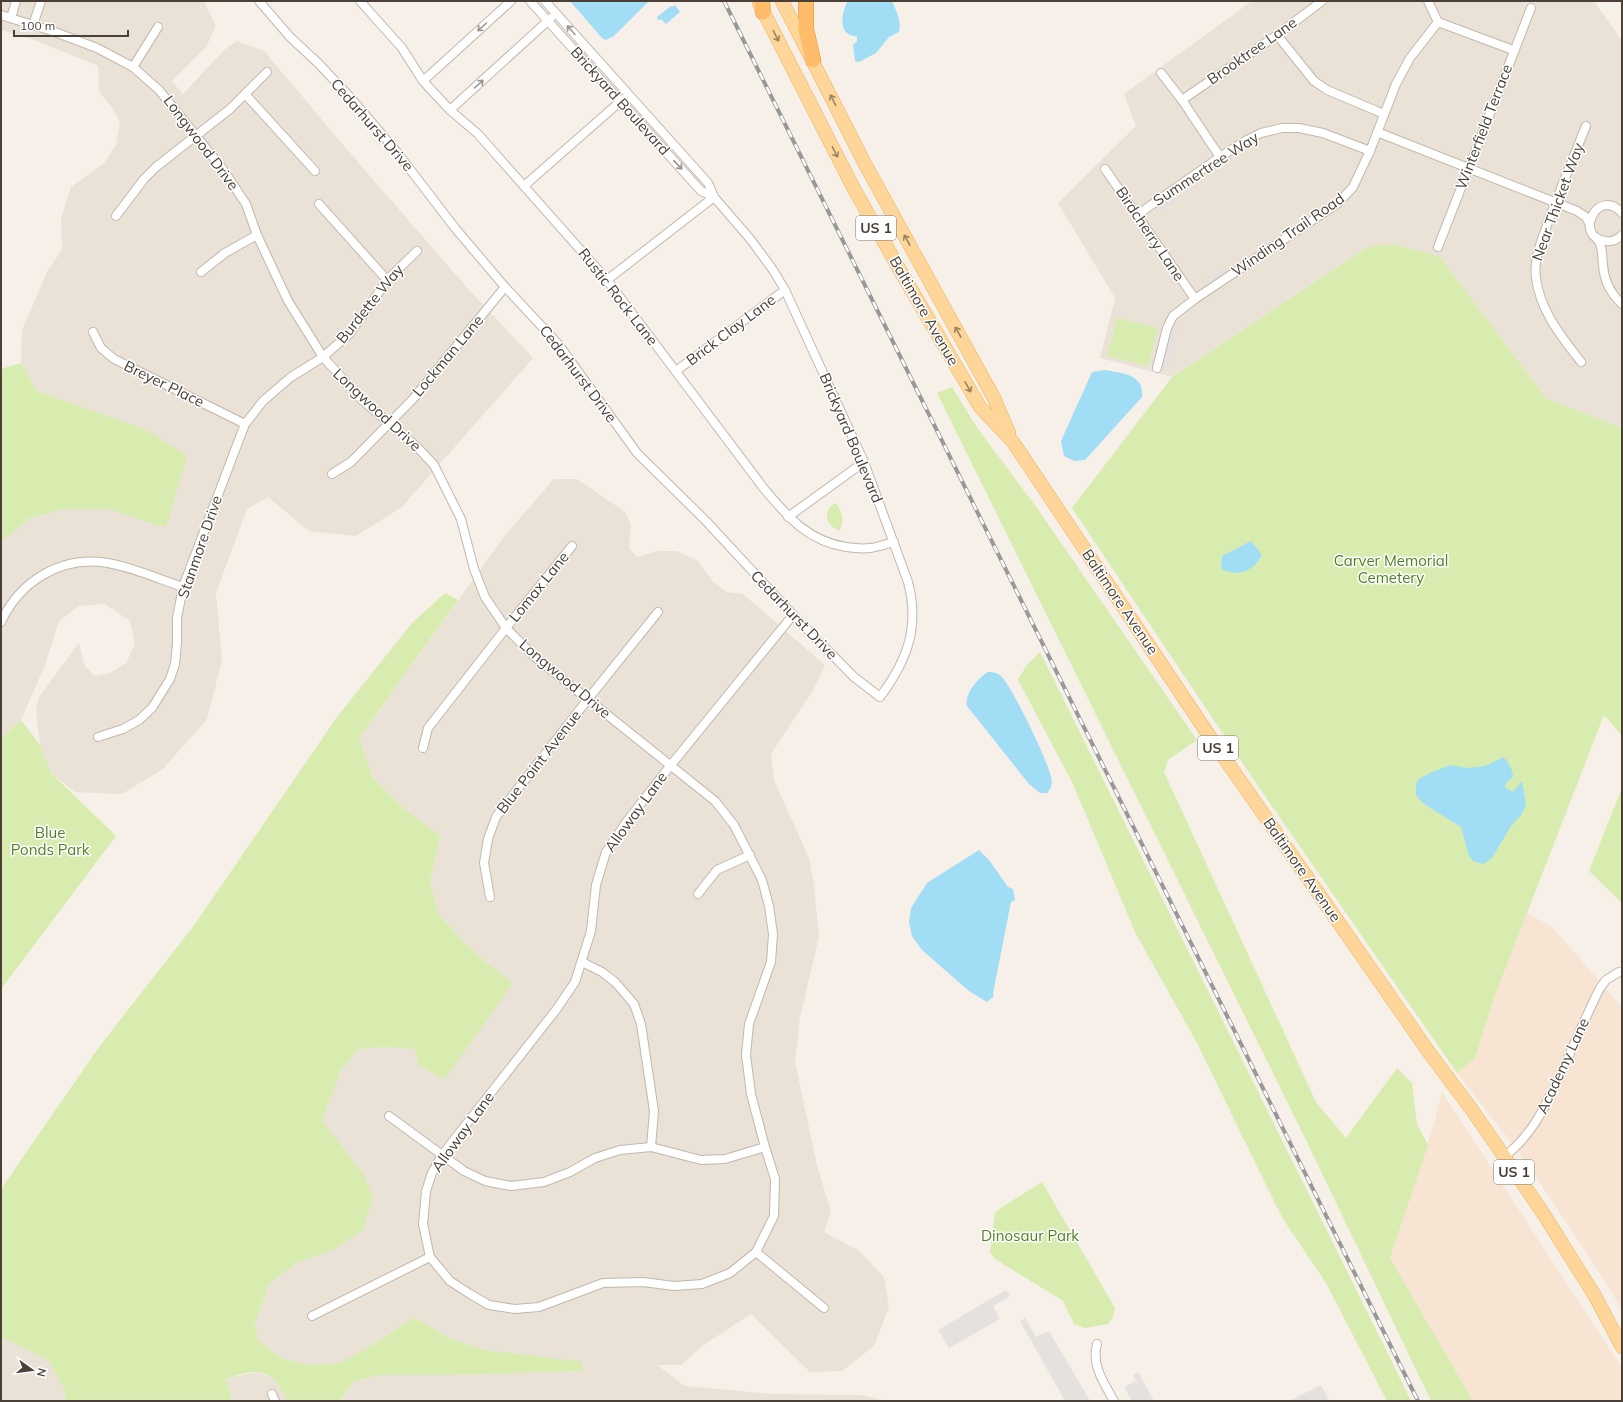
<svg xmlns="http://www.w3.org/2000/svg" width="1623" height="1402" font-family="Mulish,sans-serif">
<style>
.residential{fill:#eae2d7}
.commercial{fill:#f8e4d3}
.green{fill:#d8ecaf}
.parking{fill:#e4e1de}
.water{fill:#a2ddf6}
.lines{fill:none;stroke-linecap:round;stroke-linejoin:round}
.minor-casing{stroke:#c2b7ab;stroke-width:10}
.primary-casing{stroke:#ecb260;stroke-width:14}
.motorway-casing{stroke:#e98f30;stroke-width:16}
.minor{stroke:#fff;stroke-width:8}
.primary{stroke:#ffd699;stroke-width:13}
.motorway{stroke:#ffbc6b;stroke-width:15}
.rail-casing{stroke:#989898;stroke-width:4}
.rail{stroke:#fff;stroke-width:2.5;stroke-dasharray:8;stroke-linecap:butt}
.oneway{stroke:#9b9691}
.oneway2{stroke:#9b8463}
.labels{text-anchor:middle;stroke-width:3;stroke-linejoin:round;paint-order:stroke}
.shield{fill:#fff;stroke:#807973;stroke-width:1}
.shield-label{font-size:14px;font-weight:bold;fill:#4a4037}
.street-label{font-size:15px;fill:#4a4037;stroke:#fff}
.park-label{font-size:15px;fill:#528125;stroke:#fff}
</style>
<rect width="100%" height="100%" fill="#f6f0e9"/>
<g class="residential">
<path d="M 1,1 L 204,1 L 216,26 L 206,47 L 172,81 L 183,94 L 224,50 L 237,41 L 264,51 L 350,153 L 470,291 L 533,358 L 402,507 L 356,536 L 309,531 L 268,497 L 247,509 L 216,593 L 222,661 L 207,719 L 163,769 L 122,794 L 75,792 L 51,773 L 40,745 L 36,709 L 39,697 L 79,643 L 84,664 L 94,676 L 110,673 L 126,663 L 135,644 L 130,621 L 105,604 L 79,606 L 59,621 L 45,665 L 21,720 L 3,737 L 1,735 L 1,542 L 30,518 L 64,509 L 109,509 L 153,524 L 166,526 L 147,430 L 37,391 L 21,363 L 22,330 L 48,270 L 62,250 L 61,218 L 71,187 L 104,163 L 116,145 L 120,122 L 112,108 L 99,91 L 98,66 L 32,39 L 1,30 Z"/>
<path d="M 1252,1 L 1594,1 L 1622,41 L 1622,428 L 1546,398 L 1440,257 L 1366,248 L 1172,377 L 1100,358 L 1115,298 L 1058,203 L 1136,126 L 1124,94 Z"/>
<path d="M 554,479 L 577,479 L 625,512 L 631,524 L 629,549 L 637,557 L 658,551 L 677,551 L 698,561 L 713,582 L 727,592 L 743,594 L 825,665 L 812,692 L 771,754 L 774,780 L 809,858 L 814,885 L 819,937 L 800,1017 L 795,1062 L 817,1165 L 831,1212 L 824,1232 L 859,1251 L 884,1277 L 889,1307 L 874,1346 L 842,1371 L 810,1372 L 751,1314 L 705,1344 L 681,1365 L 657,1365 L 685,1386 L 772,1394 L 861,1395 L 887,1401 L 339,1401 L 354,1381 L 379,1375 L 454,1375 L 582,1371 L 583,1363 L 489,1351 L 451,1339 L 414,1317 L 374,1344 L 340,1363 L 307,1365 L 281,1358 L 258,1340 L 255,1324 L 269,1284 L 296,1263 L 333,1250 L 322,1121 L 341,1070 L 359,1049 L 386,1047 L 415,1049 L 418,1064 L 513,983 L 481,958 L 459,937 L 439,914 L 430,882 L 440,836 L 401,806 L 373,778 L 359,738 L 506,534 Z"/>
<path d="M 6,1339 L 49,1361 L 66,1393 L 64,1401 L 1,1401 L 1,1340 Z"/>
<path d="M 256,1372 L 273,1378 L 283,1392 L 287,1401 L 233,1401 L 225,1379 Z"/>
</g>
<g class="commercial">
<path d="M 1527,913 L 1552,927 L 1622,1007 L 1622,1309 L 1592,1261 L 1521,1155 L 1457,1073 L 1475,1058 L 1494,998 Z"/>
<path d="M 1442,1092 L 1622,1368 L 1622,1401 L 1473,1401 L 1390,1258 L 1433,1127 Z"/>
</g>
<g class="green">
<path d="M 1377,245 L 1397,245 L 1440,257 L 1546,398 L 1622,428 L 1622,736 L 1604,715 L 1494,998 L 1475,1058 L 1457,1073 L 1256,783 L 1072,508 L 1172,377 L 1366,248 Z"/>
<path d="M 1117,318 L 1158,328 L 1148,366 L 1107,356 Z"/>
<path d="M 21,363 L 37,391 L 147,430 L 187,456 L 166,527 L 153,524 L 109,509 L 64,509 L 30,518 L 1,542 L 1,369 Z"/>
<path d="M 952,387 L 978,429 L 1037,508 L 1197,740 L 1168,760 L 1164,772 L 1316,1102 L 1346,1138 L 1397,1068 L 1412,1083 L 1417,1124 L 1428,1145 L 1390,1258 L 1473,1401 L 1431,1401 L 1306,1140 L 937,393 Z"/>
<path d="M 836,503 C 842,512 845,521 839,531 C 826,525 821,511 836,503 Z"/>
<path d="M 445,593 L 458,600 L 359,738 L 373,778 L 401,806 L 440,836 L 430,882 L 439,914 L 459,937 L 481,958 L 513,983 L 444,1080 L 418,1064 L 415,1049 L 386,1047 L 359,1049 L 341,1070 L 322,1121 L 364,1175 L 373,1197 L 363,1230 L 333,1250 L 296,1263 L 269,1284 L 255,1324 L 258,1340 L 281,1358 L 307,1365 L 340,1363 L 374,1344 L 414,1317 L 451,1339 L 485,1350 L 583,1362 L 582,1371 L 454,1375 L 379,1375 L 354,1381 L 339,1401 L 287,1401 C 281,1387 273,1373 256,1372 C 249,1371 233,1377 225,1379 L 233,1401 L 64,1401 L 66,1393 L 49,1361 L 6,1339 L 1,1340 L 1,1189 L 99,1047 L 195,924 L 337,717 L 412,623 Z"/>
<path d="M 1040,652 L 1390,1358 L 1411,1401 L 1387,1401 L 1326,1283 L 1283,1219 L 1266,1185 L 1198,1045 L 1135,932 L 1073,784 L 1018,680 L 1026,666 Z"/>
<path d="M 21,720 L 40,745 L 51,773 L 116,836 L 1,989 L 1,735 L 4,736 Z"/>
<path d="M 1622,788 L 1622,903 L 1589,871 Z"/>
<path d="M 1042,1182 L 1115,1308 L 1113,1317 L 1108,1324 L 1085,1328 L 1074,1324 L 1063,1301 L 995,1259 L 990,1252 L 995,1213 L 1002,1207 Z"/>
</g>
<g class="parking">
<path d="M 1175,194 L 1178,200 L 1159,213 L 1156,207 Z"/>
<path d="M 1224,267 L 1227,272 L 1209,285 L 1206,280 Z"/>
<path d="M 1163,328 L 1178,332 L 1169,367 L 1155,363 Z"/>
<path d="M 1006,1290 L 1010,1296 L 993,1306 L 1000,1319 L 949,1348 L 938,1330 Z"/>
<path d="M 1025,1318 L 1036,1337 L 1049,1331 L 1090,1401 L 1065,1401 L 1020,1321 Z"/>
<path d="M 1138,1372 L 1154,1401 L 1132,1401 L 1124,1387 L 1136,1381 L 1133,1375 Z"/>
<path d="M 1321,1385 L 1329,1401 L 1289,1401 Z"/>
</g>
<g class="water">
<path d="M 570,1 L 649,1 L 614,36 L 606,40 L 602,38 Z"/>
<path d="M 848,1 L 892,1 C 896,11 902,21 899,32 L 889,37 L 876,53 L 859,62 L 855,61 L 853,45 L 857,41 L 857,37 C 854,36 849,35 847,33 C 839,27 843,8 848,1 Z"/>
<path d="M 675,5 L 680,12 L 666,24 L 661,19 L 658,20 L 657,17 L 671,6 L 672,7 Z"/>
<path d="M 1105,370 C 1121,373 1145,374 1142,397 L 1085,460 L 1074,461 L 1064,456 L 1061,441 L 1092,372 Z"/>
<path d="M 1251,541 L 1262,555 C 1253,572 1238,577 1221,569 L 1222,556 Z"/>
<path d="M 988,672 C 994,672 998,673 1002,677 C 1013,689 1051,766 1052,782 C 1052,786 1050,790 1047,793 L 1040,793 L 1029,784 L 967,706 C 964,694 978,678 988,672 Z"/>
<path d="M 1503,757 C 1508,761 1513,770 1513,777 L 1506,783 L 1505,787 L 1511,791 L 1514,791 L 1522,781 L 1526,804 L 1522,814 L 1511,826 L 1492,858 L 1483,864 L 1473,861 L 1469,856 L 1461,827 L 1424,804 L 1416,795 L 1416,784 L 1419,779 L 1432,772 L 1451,765 L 1467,768 L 1485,766 Z"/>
<path d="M 979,850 L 989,860 L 1008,887 L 1013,889 L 1015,900 L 1011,902 L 993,993 L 994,996 L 987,1002 L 969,991 L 922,950 L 912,936 L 909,922 L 911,908 L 927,883 Z"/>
</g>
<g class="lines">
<defs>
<g id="minor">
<path d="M 259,1 L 290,37 L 318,63 L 350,97 L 396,151 L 455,228 L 505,287 L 559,345 L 637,453 L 706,521 L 793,615 L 854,677 L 880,697 C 907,661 920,627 908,582 L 864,462 L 785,290 L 773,270 L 751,240 L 714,197 L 708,183 L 545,1"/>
<path d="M 360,1 L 402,48 L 423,81 L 450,110 L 478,134 L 607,280 L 765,490 C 788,517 808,541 846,547 C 853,548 862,549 870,548 C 878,547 886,544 894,542"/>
<path d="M 530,1 L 701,191 L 714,197"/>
<path d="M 1428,1 L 1438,22 L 1513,50"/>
<path d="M 1,15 L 52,31 L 97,48 L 133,67 L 159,90 L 222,168 L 246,204 L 257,235 L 288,301 L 323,357 L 362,400 L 418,448 L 434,465 L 461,519 L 474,569 L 485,597 L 506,628 L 535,657 L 715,801 L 734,825 L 762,880 L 769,906 L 773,934 L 771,962 L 749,1024 L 746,1055 L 751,1094 L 765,1147 L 775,1179 L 774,1216 L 756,1252 L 730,1273 L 702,1284 L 674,1286 L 643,1282 L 603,1283 L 539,1307 L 515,1309 L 489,1305 L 470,1294 L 450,1281 L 430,1257 L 423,1224 L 426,1191 L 432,1173 L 442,1155 L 556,1010 L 575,982 L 591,931 L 596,885 L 606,852 L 627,821 L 671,765 L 793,615"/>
<path d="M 11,18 L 16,1"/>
<path d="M 33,25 L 41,1"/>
<path d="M 1277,35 L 1314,81 L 1327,90 L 1384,114"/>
<path d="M 133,67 L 158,27"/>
<path d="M 1161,73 L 1182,100 L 1220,157"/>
<path d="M 423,81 L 511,1"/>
<path d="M 245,94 L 315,171"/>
<path d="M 1182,100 L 1277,35 L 1322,1"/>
<path d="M 450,110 L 551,18"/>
<path d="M 1377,132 L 1577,211 L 1586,217 L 1589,223"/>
<path d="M 1105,169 L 1195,299"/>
<path d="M 524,186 L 623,99"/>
<path d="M 319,204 L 387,280"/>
<path d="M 1622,213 C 1597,185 1573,239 1606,241 C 1613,242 1617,240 1622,235"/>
<path d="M 1137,215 L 1220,157 L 1247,140 L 1261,133 L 1282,128 L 1299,128 L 1323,133 L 1370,151"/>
<path d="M 116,216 L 144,179 L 156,167 L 230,109 L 267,72"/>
<path d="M 1597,238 C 1603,247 1602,255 1603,265 C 1604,280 1611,294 1622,304"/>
<path d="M 1438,247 L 1531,8"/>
<path d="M 201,272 L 225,253 L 257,235"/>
<path d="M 607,280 L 714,197"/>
<path d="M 93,332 L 101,348 L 114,359 L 245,424"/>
<path d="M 1581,362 C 1562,337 1540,311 1536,278 C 1533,258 1542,241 1548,222 C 1560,190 1573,158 1586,126"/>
<path d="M 1157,368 L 1167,328 L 1173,316 L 1195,299 L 1338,203 L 1353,187 L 1370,151 L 1396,84 L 1410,58 L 1438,22"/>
<path d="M 676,371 L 785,290"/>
<path d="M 332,474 L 351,462 L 413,399 L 505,287"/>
<path d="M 788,517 L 864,462"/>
<path d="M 1,622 C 19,583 57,558 101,562 C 127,565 159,579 183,587"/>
<path d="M 98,737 L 123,729 L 139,720 L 152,708 L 170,679 L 175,664 L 177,643 L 177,618 L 183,587 L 245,424 L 263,401 L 291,377 L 323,357 L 349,334 L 369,307 L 387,280 L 417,251"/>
<path d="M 423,748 L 428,728 L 506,628 L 572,546"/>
<path d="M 698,894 L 717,870 L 750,855"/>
<path d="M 490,897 L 484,863 L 488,839 L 496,817 L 588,699 L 658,612"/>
<path d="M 582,962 L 602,972 L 615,982 L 634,1004 L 641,1024 L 654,1111 L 651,1147"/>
<path d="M 389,1116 L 464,1171 L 485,1181 L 511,1186 L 544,1182 L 570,1172 L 595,1158 L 620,1150 L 651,1147 L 701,1160 L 725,1159 L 765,1147"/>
<path d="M 1504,1157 C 1532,1135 1543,1110 1558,1080 C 1572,1049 1585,1018 1600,988 L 1606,980 L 1619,972"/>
<path d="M 756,1252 L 824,1308"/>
<path d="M 312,1316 L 430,1257"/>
<path d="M 1097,1344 C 1091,1365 1104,1383 1114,1401"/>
<path d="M 272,1394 L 275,1401"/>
</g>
<g id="primary">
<path d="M 782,1 L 865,164 L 994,398 L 1009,433"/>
<path d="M 759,3 L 854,189 L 901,272 L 980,407 L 1013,442 L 1216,746 L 1428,1051 L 1472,1110 L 1541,1210 L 1595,1296 L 1622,1347"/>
</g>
<g id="motorway">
<path d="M 762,1 L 763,12"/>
<path d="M 806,1 L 806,29 L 813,60"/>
</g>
</defs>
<use href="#minor" class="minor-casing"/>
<use href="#primary" class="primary-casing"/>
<use href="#motorway" class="motorway-casing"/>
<use href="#minor" class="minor"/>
<use href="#primary" class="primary"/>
<use href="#motorway" class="motorway"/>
<defs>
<path id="rail" d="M 724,1 L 1418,1401"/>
</defs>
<use href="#rail" class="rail-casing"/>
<use href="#rail" class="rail"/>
</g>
<defs><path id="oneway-shaft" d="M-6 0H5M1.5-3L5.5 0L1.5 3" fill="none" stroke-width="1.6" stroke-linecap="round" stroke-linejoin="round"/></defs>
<g class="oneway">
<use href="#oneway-shaft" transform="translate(482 27) rotate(138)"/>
<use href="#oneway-shaft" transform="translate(571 30) rotate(-132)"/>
<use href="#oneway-shaft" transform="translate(479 84) rotate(-42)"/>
<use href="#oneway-shaft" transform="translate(678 165) rotate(47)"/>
</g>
<g class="oneway2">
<use href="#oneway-shaft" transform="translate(776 36) rotate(63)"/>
<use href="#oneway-shaft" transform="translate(833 100) rotate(-117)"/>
<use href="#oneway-shaft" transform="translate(835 152) rotate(63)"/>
<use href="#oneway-shaft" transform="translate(907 240) rotate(-119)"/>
<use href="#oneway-shaft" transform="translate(958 332) rotate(-119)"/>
<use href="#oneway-shaft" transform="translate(968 387) rotate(60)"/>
</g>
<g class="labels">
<g class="shield">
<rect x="856" y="216" width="40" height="24" rx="3"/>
<rect x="1198" y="736" width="40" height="24" rx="3"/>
<rect x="1494" y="1160" width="40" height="24" rx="3"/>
</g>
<g class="shield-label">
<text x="876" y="233">US 1</text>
<text x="1218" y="753">US 1</text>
<text x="1514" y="1177">US 1</text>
</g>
<g class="street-label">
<text transform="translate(1252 51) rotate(-35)" y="5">Brooktree Lane</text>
<text transform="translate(620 101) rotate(48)" y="5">Brickyard Boulevard</text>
<text transform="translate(372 125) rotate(49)" y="5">Cedarhurst Drive</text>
<text transform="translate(1484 127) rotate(-69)" y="5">Winterfield Terrace</text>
<text transform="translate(201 143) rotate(53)" y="5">Longwood Drive</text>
<text transform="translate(1206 169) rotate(-33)" y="5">Summertree Way</text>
<text transform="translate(1558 202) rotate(-70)" y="5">Near Thicket Way</text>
<text transform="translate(1150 234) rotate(56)" y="5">Birdcherry Lane</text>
<text transform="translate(1288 235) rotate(-35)" y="5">Winding Trail Road</text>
<text transform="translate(618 297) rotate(52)" y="5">Rustic Rock Lane</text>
<text transform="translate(370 304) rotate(-51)" y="5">Burdette Way</text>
<text transform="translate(924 311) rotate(60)" y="5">Baltimore Avenue</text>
<text transform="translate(731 330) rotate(-37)" y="5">Brick Clay Lane</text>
<text transform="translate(448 356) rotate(-50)" y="5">Lockman Lane</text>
<text transform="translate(578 374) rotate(53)" y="5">Cedarhurst Drive</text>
<text transform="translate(164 384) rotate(26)" y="5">Breyer Place</text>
<text transform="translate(377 410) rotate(43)" y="5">Longwood Drive</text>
<text transform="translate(851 438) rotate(67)" y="5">Brickyard Boulevard</text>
<text transform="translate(200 547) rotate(-71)" y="5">Stanmore Drive</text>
<text transform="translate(539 587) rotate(-51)" y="5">Lomax Lane</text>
<text transform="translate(1120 602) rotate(56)" y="5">Baltimore Avenue</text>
<text transform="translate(794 615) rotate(46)" y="5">Cedarhurst Drive</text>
<text transform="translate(565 679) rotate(40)" y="5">Longwood Drive</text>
<text transform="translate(539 762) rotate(-52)" y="5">Blue Point Avenue</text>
<text transform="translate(636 812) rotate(-54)" y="5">Alloway Lane</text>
<text transform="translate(1302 870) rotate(55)" y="5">Baltimore Avenue</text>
<text transform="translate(1563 1066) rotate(-65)" y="5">Academy Lane</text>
<text transform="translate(463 1132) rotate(-54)" y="5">Alloway Lane</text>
</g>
<g class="park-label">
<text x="1391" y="566">Carver Memorial<tspan x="1391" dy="17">Cemetery</tspan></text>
<text x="50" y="838">Blue<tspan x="50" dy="17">Ponds Park</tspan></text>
<text x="1030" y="1241">Dinosaur Park</text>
</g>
</g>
<rect width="1623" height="1402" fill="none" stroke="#4a4037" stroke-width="4"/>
<g transform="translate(32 1370) rotate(104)" stroke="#ffffff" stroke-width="3" paint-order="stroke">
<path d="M0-3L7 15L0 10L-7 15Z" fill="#4a4037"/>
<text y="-6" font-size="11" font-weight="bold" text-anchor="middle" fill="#4a4037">N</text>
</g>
<path d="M14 30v6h114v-6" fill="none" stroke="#4a4037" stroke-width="2"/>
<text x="20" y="30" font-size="12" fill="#4a4037" stroke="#ffffff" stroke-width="3" paint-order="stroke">100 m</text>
</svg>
